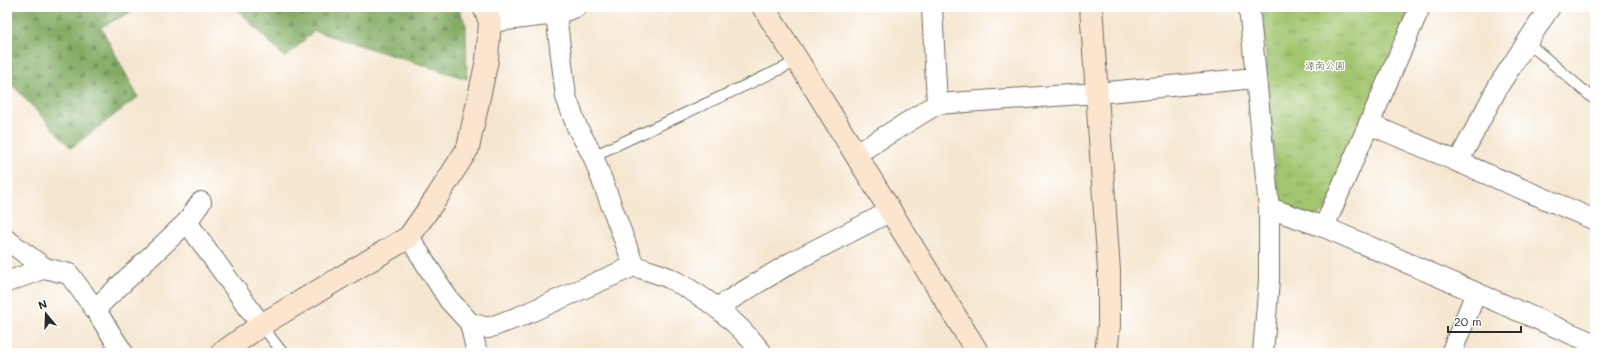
<svg xmlns="http://www.w3.org/2000/svg" width="1602" height="360" font-family="Mali,'Klee One',sans-serif">
<style>
.forest{fill:url(#forest-firs);stroke:#566b46}
.park{fill:url(#park-tufts);stroke:#66784d}
.lines{fill:none;stroke-linecap:round;stroke-linejoin:round}
.lane-casing{stroke:#726c64;stroke-width:12}
.street-casing{stroke:#726c64;stroke-width:22}
.secondary-casing{stroke:#726c64;stroke-width:24}
.lane{stroke:#fff;stroke-width:10}
.street{stroke:#fff;stroke-width:20}
.secondary{stroke:#fbe5cf;stroke-width:22}
.labels{text-anchor:middle;stroke-width:3;stroke-linejoin:round;paint-order:stroke}
.park-label{font-size:10px;fill:#556143;stroke:#fff}
</style>
<defs>
<pattern id="forest-firs" width="22" height="20" patternUnits="userSpaceOnUse"><rect width="22" height="20" fill="#81ab62"/><path d="M5 1l3.5 6h-7zM16 11l3.5 6h-7z" fill="#6a8b51"/></pattern>
<pattern id="park-tufts" width="24" height="20" patternUnits="userSpaceOnUse"><rect width="24" height="20" fill="#a2c66f"/><path d="M3 7l-1-3M5 7V3M7 7l1-3M15 17l-1-3M17 17v-4M19 17l1-3" fill="none" stroke="#84a15b"/></pattern>
</defs>
<rect width="100%" height="100%" fill="#fff"/>
<filter id="ink" filterUnits="userSpaceOnUse"><feTurbulence type="fractalNoise" baseFrequency=".025" numOctaves="2"/><feDisplacementMap in="SourceGraphic" scale="8" xChannelSelector="R" yChannelSelector="G"/><feConvolveMatrix kernelMatrix="1 2 1 2 8 2 1 2 1" color-interpolation-filters="sRGB"/></filter>
<filter id="wash" filterUnits="userSpaceOnUse"><feTurbulence type="fractalNoise" baseFrequency=".012" numOctaves="4" result="noise"/><feDisplacementMap in="SourceGraphic" scale="16" xChannelSelector="R" yChannelSelector="G"/><feGaussianBlur stdDeviation="0.9" result="paint"/><feColorMatrix in="noise" values="0 0 0 0 0 0 0 0 0 0 0 0 0 0 0 0 0 1.4 0 .05"/><feComposite in="paint" operator="in"/></filter>
<g filter="url(#wash)">
<rect width="100%" height="100%" fill="#f5e6cf"/>
<g class="forest">
<path d="M 7,7 L 141,7 L 101,27 L 138,97 L 71,148 L 7,79 Z"/>
<path d="M 215,7 L 458,7 L 466,25 L 467,79 L 314,31 L 285,58 L 237,9 Z"/>
</g>
<path class="park" d="M 1262,7 L 1412,7 L 1325,212 L 1314,216 L 1278,204 Z"/>
</g>
<g filter="url(#ink)">
<g class="lines">
<defs>
<g id="lane">
<path d="M 1527,42 L 1595,100"/>
<path d="M 593,156 L 798,61"/>
<path d="M 261,325 L 283,353"/>
</g>
<g id="street">
<path d="M 932,7 L 937,104"/>
<path d="M 1249,7 L 1269,208 L 1269,280 L 1263,353"/>
<path d="M 556,14 L 566,97 L 577,127 L 593,156 L 634,266"/>
<path d="M 490,22 L 556,14 L 576,7"/>
<path d="M 1369,124 L 1595,220"/>
<path d="M 856,154 L 937,104 L 1097,93 L 1255,78"/>
<path d="M 1458,162 L 1499,85 L 1550,7"/>
<path d="M 1269,208 L 1324,227 L 1595,344"/>
<path d="M 187,222 L 261,325"/>
<path d="M 1324,227 L 1420,7"/>
<path d="M 409,237 L 449,300 L 470,323 L 488,328 L 521,316 L 634,266 C 645,270 658,273 669,278 C 705,296 737,321 762,353"/>
<path d="M 7,240 L 45,268 L 69,274 L 95,309 L 123,353"/>
<path d="M 7,282 L 45,268"/>
<path d="M 718,307 L 792,262 L 891,211"/>
<path d="M 95,309 L 187,222 L 201,202"/>
<path d="M 470,323 L 477,353"/>
<path d="M 1451,353 L 1476,293"/>
</g>
<g id="secondary">
<path d="M 763,7 L 798,61 L 978,353"/>
<path d="M 1091,7 L 1109,271 L 1109,326 L 1106,353"/>
<path d="M 222,353 L 261,325 L 409,237 L 437,197 L 468,148 L 487,60 L 490,22 L 484,7"/>
</g>
</defs>
<use href="#lane" class="lane-casing"/>
<use href="#street" class="street-casing"/>
<use href="#secondary" class="secondary-casing"/>
<use href="#lane" class="lane"/>
<use href="#street" class="street"/>
<use href="#secondary" class="secondary"/>
</g>
</g>
<g class="labels">
<g class="park-label">
<text x="1325" y="69">源南公園</text>
</g>
</g>
<rect width="1602" height="360" fill="none" stroke="#fff" stroke-width="24"/>
<g transform="translate(46 314) rotate(341)" stroke="#ffffff" stroke-width="3" paint-order="stroke">
<path d="M0-3L7 15L0 10L-7 15Z" fill="#2b2b2b"/>
<text y="-6" font-size="11" font-weight="bold" text-anchor="middle" fill="#2b2b2b">N</text>
</g>
<path d="M1448 326v6h73v-6" fill="none" stroke="#2b2b2b" stroke-width="2"/>
<text x="1454" y="326" font-size="12" fill="#2b2b2b" stroke="#ffffff" stroke-width="3" paint-order="stroke">20 m</text>
</svg>
